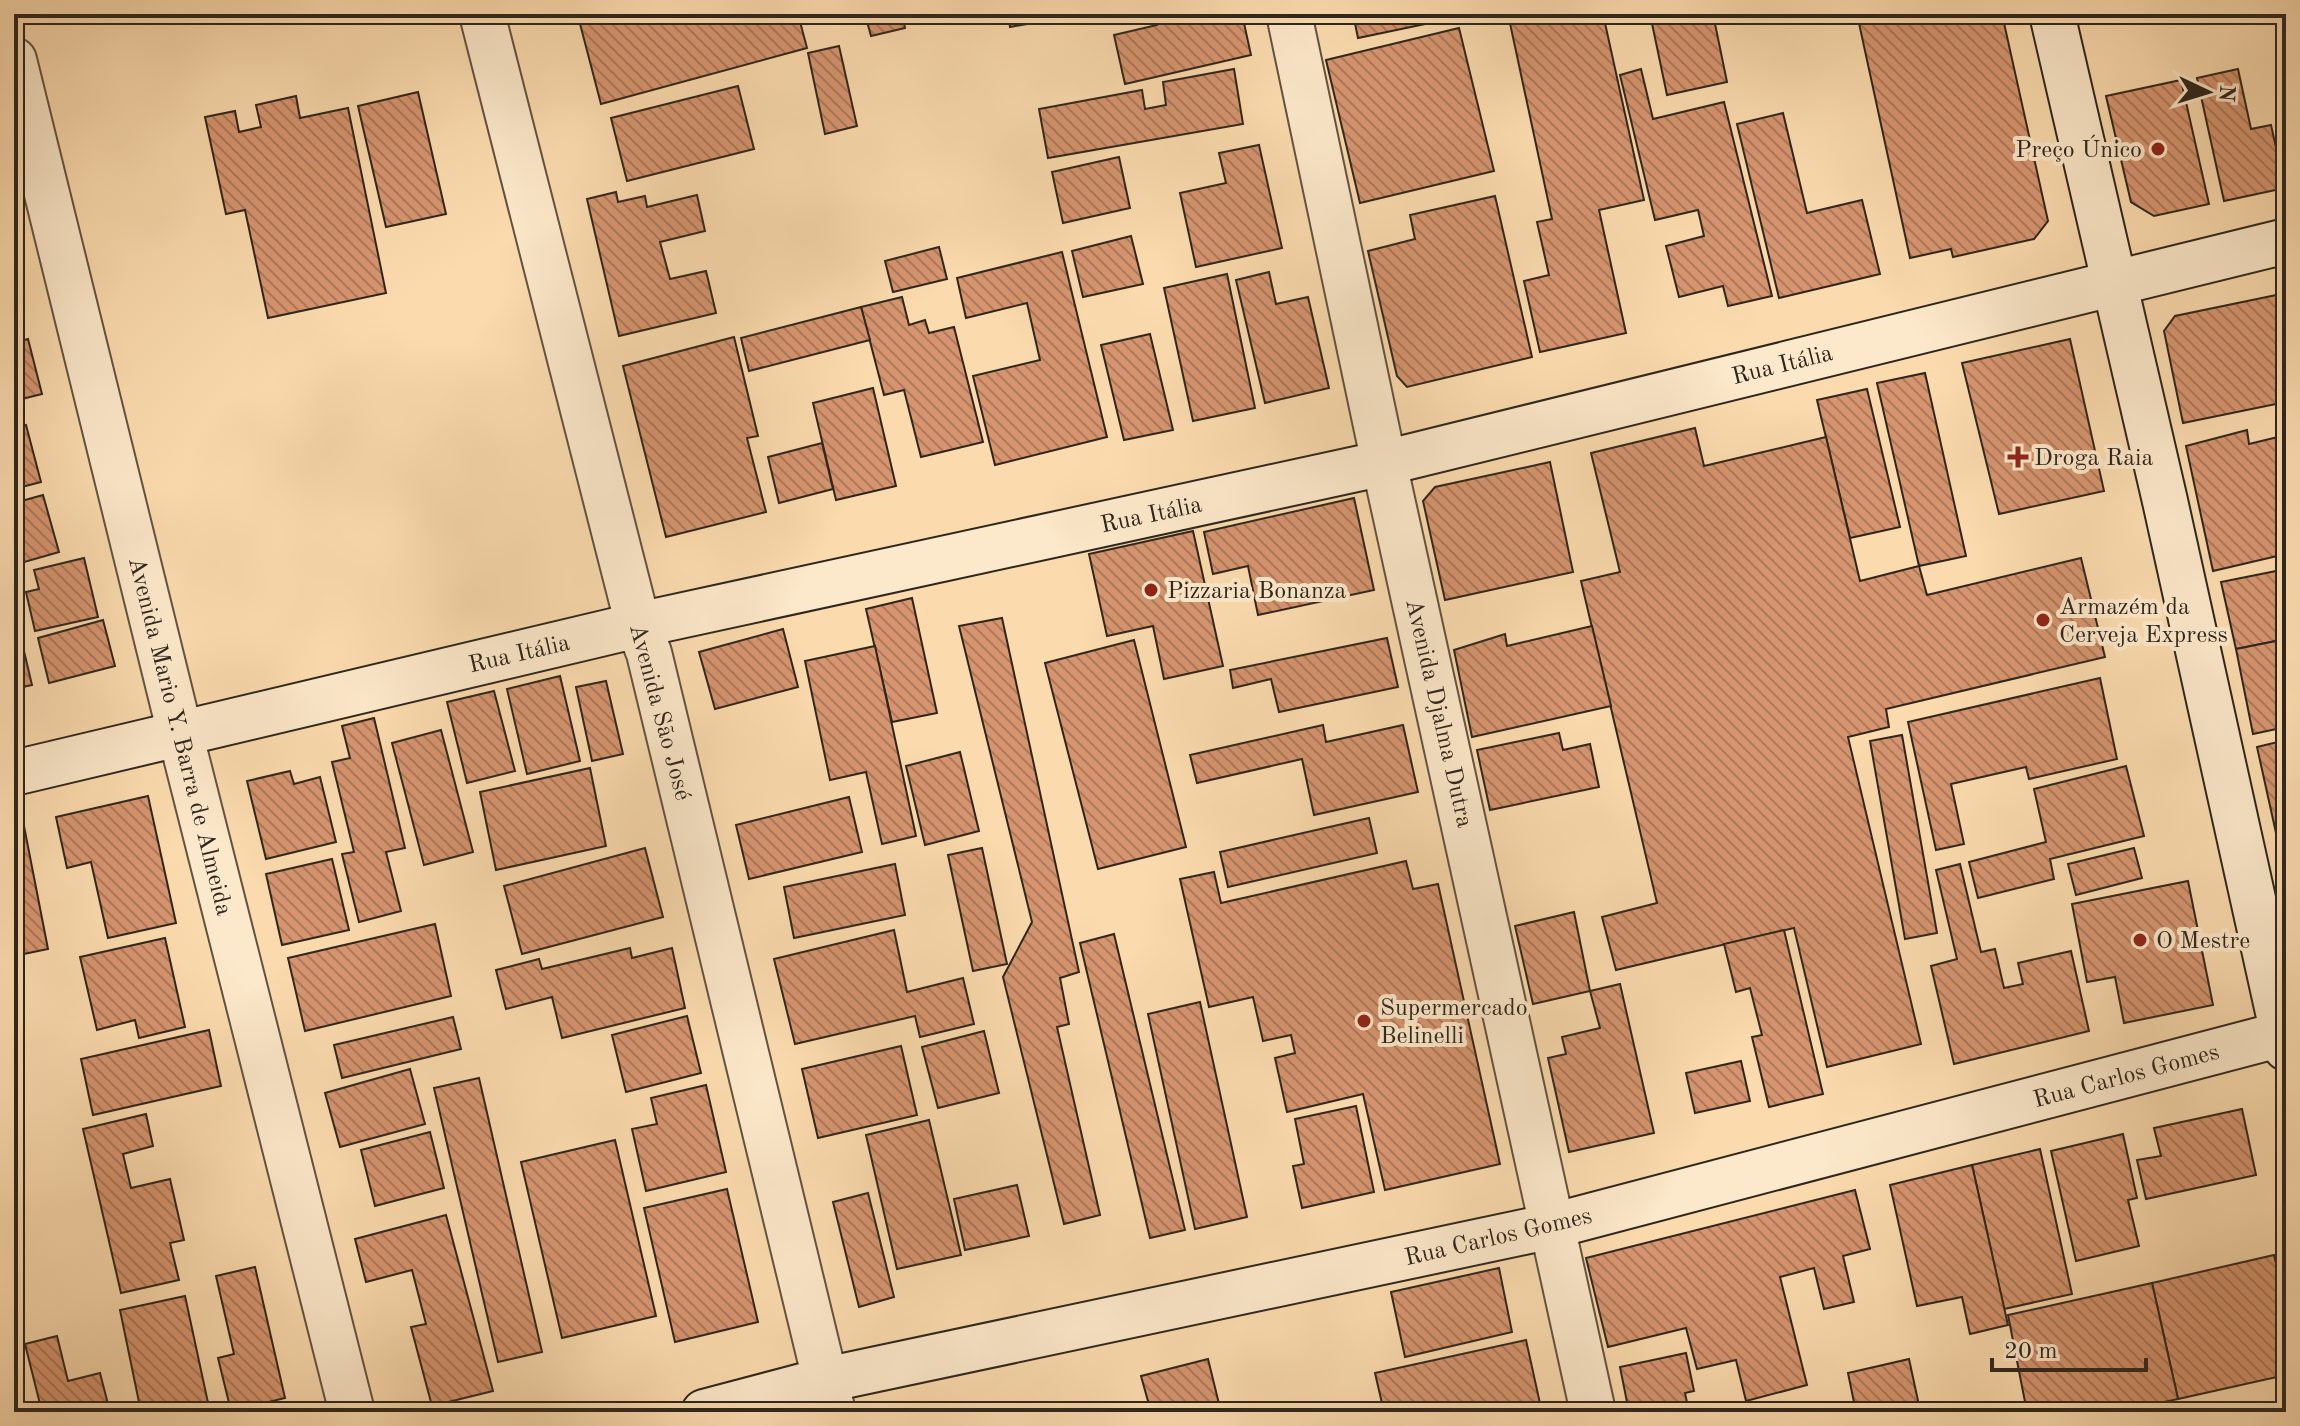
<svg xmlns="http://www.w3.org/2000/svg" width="2300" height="1426" font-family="'Old Standard TT',serif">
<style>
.building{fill:url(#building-back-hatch);stroke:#2e261d;stroke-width:2}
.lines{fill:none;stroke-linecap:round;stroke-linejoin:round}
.street-casing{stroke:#615341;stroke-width:48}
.secondary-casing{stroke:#2e261d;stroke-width:48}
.street{stroke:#fce8ca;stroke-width:44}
.secondary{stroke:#fce8ca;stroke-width:44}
.poi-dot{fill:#8f2418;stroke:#fce8ca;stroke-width:3}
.labels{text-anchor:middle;stroke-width:8;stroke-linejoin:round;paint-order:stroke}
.poi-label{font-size:24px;fill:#2e261d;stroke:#fce8ca;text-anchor:start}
.street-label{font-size:24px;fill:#2e261d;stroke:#fce8ca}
</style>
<defs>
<pattern id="building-back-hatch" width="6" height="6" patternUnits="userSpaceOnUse" patternTransform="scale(2)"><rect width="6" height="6" fill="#d6956f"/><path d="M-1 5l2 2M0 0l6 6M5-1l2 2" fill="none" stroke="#ae795b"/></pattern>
</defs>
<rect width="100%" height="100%" fill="#fbdbae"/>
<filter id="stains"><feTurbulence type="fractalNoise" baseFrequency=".0025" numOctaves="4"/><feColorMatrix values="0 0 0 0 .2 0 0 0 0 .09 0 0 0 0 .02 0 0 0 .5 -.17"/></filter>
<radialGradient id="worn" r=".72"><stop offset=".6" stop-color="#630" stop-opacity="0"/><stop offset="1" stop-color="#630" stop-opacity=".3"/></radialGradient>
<g class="building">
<path d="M 603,14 L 631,14 L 632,19 L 649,14 L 798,14 L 807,48 L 601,104 L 579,20 Z"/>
<path d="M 865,14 L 902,14 L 905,28 L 871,36 Z"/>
<path d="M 1008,14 L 1084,14 L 1010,27 Z"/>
<path d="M 1155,14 L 1242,14 L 1251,55 L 1125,84 L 1114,35 L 1157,25 Z"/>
<path d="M 1353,14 L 1473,14 L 1358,38 Z"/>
<path d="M 1508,14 L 1603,14 L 1644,200 L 1599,210 L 1626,333 L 1540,352 L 1524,281 L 1549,275 L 1537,222 L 1552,219 Z"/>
<path d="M 1650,14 L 1713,14 L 1727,82 L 1667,95 Z"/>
<path d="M 1857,14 L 2002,14 L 2048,221 L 2034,239 L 1953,257 L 1951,249 L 1910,258 Z"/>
<path d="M 1459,28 L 1494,171 L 1360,203 L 1326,60 Z"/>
<path d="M 839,46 L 857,126 L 825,134 L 808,53 Z"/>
<path d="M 1234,69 L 1243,124 L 1048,158 L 1039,109 L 1142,90 L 1145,109 L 1166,105 L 1163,82 Z"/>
<path d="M 1641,69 L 1653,119 L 1724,102 L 1772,296 L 1728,306 L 1723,286 L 1679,297 L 1666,246 L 1704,236 L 1698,210 L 1655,220 L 1620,75 Z"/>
<path d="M 2238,69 L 2251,129 L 2271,125 L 2285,188 L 2224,201 L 2197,78 Z"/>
<path d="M 2181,80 L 2209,204 L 2154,216 L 2131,202 L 2106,96 Z"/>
<path d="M 738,86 L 754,149 L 627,181 L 611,118 Z"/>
<path d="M 418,92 L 446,214 L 386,227 L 358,106 Z"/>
<path d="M 296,96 L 300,118 L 348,108 L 386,293 L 268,318 L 245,210 L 226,214 L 205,117 L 235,111 L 239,132 L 261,127 L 256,105 Z"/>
<path d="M 1783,113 L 1807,213 L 1862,200 L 1880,274 L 1779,298 L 1737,124 Z"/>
<path d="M 1259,145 L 1282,248 L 1196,267 L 1180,193 L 1226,183 L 1219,153 Z"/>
<path d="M 1119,157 L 1130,208 L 1063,223 L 1052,172 Z"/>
<path d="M 616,192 L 618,202 L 645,196 L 647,207 L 697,195 L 705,231 L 660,242 L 670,279 L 706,271 L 716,313 L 619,336 L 587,199 Z"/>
<path d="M 1495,196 L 1532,357 L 1407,387 L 1397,376 L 1368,251 L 1415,239 L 1410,215 Z"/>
<path d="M 1131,236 L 1143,284 L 1083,297 L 1072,251 Z"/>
<path d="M 939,247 L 947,279 L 893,292 L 885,261 Z"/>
<path d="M 1062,252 L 1107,437 L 995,465 L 973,376 L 1040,360 L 1027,303 L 966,318 L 957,278 Z"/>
<path d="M 1269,272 L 1276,304 L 1308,297 L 1329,388 L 1265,403 L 1236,280 Z"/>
<path d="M 1227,274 L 1255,408 L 1193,421 L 1164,288 Z"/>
<path d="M 2286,293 L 2286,402 L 2183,423 L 2164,331 L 2175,316 Z"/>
<path d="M 902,297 L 909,325 L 925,320 L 929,333 L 954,327 L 983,442 L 921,457 L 904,390 L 884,395 L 861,307 Z"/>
<path d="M 861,307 L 870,340 L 749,371 L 741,338 Z"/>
<path d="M 1150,334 L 1173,430 L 1124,440 L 1101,345 Z"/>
<path d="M 734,337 L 758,436 L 747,438 L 766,512 L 666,537 L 623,366 Z"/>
<path d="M 28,339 L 42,394 L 14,401 L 14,343 Z"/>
<path d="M 2070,339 L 2104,491 L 1999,514 L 1962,363 Z"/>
<path d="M 1925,373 L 1966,556 L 1919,566 L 1877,383 Z"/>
<path d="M 873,388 L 896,486 L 836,500 L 813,403 Z"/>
<path d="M 1867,389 L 1900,527 L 1850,538 L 1817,400 Z"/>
<path d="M 26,425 L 41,482 L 14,489 L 14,428 Z"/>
<path d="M 1695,428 L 1704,466 L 1826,437 L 1860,581 L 1919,566 L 1927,595 L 2081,558 L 2105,657 L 1886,709 L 1889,727 L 1848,737 L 1921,1044 L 1827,1067 L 1794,928 L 1616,970 L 1602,917 L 1657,903 L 1581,581 L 1620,572 L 1591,453 Z"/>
<path d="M 2247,430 L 2249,444 L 2286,435 L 2286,554 L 2213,571 L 2186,446 Z"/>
<path d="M 822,443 L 833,489 L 779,503 L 768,457 Z"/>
<path d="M 1550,462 L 1573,572 L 1445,600 L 1423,501 L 1435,487 Z"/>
<path d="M 43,495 L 59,552 L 14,565 L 14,503 Z"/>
<path d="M 1354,498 L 1374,590 L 1258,615 L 1248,566 L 1213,574 L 1204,532 Z"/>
<path d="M 1193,531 L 1223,666 L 1164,679 L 1153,626 L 1107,636 L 1089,554 Z"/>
<path d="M 84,558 L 98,617 L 35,631 L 26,592 L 39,589 L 34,570 Z"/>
<path d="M 2286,569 L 2286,639 L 2236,649 L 2221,582 Z"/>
<path d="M 912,598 L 937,713 L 892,722 L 866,609 Z"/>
<path d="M 14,609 L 32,685 L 14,689 Z"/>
<path d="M 1002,618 L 1079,972 L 1060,978 L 1069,1024 L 1057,1027 L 1100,1215 L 1064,1224 L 1003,977 L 1032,922 L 959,626 Z"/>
<path d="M 103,620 L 115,666 L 49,683 L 38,638 Z"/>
<path d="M 1592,626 L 1611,706 L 1472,737 L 1454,650 L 1505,634 L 1507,646 Z"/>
<path d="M 783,629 L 798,687 L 715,709 L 699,652 Z"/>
<path d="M 1387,638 L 1398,687 L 1279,712 L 1271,679 L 1233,688 L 1230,670 Z"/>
<path d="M 2286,639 L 2286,727 L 2253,734 L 2236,649 Z"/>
<path d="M 1134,640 L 1186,847 L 1098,869 L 1045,663 Z"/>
<path d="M 875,646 L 916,836 L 882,844 L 866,772 L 830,780 L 805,661 Z"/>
<path d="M 560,676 L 580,761 L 527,774 L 507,689 Z"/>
<path d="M 2100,678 L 2117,759 L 2029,779 L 2026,767 L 1951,784 L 1964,844 L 1936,850 L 1908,722 Z"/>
<path d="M 606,681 L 623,754 L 592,761 L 576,687 Z"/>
<path d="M 494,691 L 515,771 L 467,783 L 447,702 Z"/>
<path d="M 374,718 L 405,848 L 386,852 L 401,911 L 359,922 L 342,854 L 354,852 L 332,762 L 350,758 L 342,726 Z"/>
<path d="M 1323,725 L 1326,742 L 1403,725 L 1418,792 L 1314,815 L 1302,759 L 1197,783 L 1190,755 Z"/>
<path d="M 441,730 L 473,852 L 424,865 L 392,743 Z"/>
<path d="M 1559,733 L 1563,750 L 1590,744 L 1599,787 L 1490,810 L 1477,750 Z"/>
<path d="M 1902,735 L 1937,933 L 1905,939 L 1870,741 Z"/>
<path d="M 2286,740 L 2286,859 L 2282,860 L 2257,747 Z"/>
<path d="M 960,752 L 979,831 L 925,845 L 906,766 Z"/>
<path d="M 2126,766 L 2144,836 L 2050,859 L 2054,879 L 1978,898 L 1969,862 L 2046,842 L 2034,789 Z"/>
<path d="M 590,768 L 606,846 L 496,870 L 480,792 Z"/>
<path d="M 290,771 L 294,784 L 320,777 L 336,842 L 266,859 L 247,781 Z"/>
<path d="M 148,796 L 176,923 L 108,938 L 91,862 L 67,868 L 56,817 Z"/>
<path d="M 849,797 L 862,852 L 749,879 L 736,825 Z"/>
<path d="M 1369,818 L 1377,853 L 1228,887 L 1220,852 Z"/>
<path d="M 23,821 L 48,949 L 14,956 L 14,823 Z"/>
<path d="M 645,848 L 663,917 L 522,954 L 504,886 Z"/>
<path d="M 982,848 L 1007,964 L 973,971 L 948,855 Z"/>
<path d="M 2134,848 L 2142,878 L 2076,895 L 2068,864 Z"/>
<path d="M 332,859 L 349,930 L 282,945 L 266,874 Z"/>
<path d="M 1406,861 L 1413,889 L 1438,884 L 1500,1164 L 1385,1190 L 1363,1094 L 1287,1112 L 1275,1058 L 1295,1053 L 1291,1035 L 1263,1041 L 1253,997 L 1209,1007 L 1180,879 L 1214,872 L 1221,903 Z"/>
<path d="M 895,864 L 905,915 L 794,938 L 784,887 Z"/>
<path d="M 1960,864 L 1981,952 L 1995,949 L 2004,988 L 2023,984 L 2018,963 L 2071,951 L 2089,1031 L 1954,1064 L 1931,966 L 1957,959 L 1936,870 Z"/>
<path d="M 2188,881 L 2213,1005 L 2124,1023 L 2115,977 L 2087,982 L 2072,904 Z"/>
<path d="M 1574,912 L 1590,991 L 1533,1004 L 1515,926 Z"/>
<path d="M 435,924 L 451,996 L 305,1031 L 288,958 Z"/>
<path d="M 894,930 L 907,992 L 963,978 L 974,1024 L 920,1037 L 915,1016 L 795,1044 L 774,959 Z"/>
<path d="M 1784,930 L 1823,1094 L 1769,1107 L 1752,1037 L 1762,1035 L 1750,988 L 1736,992 L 1724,944 Z"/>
<path d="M 1114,934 L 1185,1230 L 1150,1238 L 1080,943 Z"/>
<path d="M 165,938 L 185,1027 L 139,1038 L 135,1020 L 97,1030 L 80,957 Z"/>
<path d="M 630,948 L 632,958 L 672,948 L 685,1008 L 562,1038 L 552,997 L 506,1009 L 496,970 L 539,959 L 542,969 Z"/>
<path d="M 1620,984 L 1654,1133 L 1569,1152 L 1548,1058 L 1566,1054 L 1562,1037 L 1600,1028 L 1590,991 Z"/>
<path d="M 1200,1002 L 1247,1217 L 1195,1229 L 1148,1014 Z"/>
<path d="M 687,1016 L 701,1073 L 626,1092 L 612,1035 Z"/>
<path d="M 453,1017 L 461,1049 L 342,1078 L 334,1045 Z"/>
<path d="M 209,1030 L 221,1086 L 93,1115 L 81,1059 Z"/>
<path d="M 984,1031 L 999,1093 L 938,1108 L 922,1047 Z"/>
<path d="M 901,1046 L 917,1115 L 818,1138 L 802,1069 Z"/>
<path d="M 1741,1061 L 1750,1101 L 1695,1113 L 1686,1073 Z"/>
<path d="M 410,1069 L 425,1124 L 340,1147 L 325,1093 Z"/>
<path d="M 479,1078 L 542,1352 L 498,1362 L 434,1088 Z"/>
<path d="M 706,1085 L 726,1172 L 646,1191 L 632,1129 L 657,1124 L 651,1098 Z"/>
<path d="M 1356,1106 L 1374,1192 L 1302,1208 L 1293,1166 L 1304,1164 L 1295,1119 Z"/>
<path d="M 2242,1109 L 2256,1175 L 2146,1199 L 2137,1160 L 2161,1156 L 2154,1128 Z"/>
<path d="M 146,1114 L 153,1146 L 123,1154 L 131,1188 L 170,1179 L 184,1240 L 170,1243 L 179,1280 L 121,1293 L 83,1129 Z"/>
<path d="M 929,1120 L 961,1255 L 897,1269 L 866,1135 Z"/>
<path d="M 430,1132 L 444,1188 L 375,1206 L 361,1150 Z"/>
<path d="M 2123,1134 L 2137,1198 L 2128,1200 L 2139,1246 L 2076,1261 L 2051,1151 Z"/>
<path d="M 615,1140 L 656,1316 L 562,1338 L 521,1162 Z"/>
<path d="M 2040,1149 L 2072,1294 L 2004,1309 L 1972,1165 Z"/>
<path d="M 1972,1165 L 2008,1325 L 1970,1334 L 1962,1297 L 1917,1306 L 1890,1185 Z"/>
<path d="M 1017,1185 L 1029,1236 L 965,1250 L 954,1199 Z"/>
<path d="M 727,1189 L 758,1322 L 675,1342 L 644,1208 Z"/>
<path d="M 1855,1190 L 1870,1249 L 1843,1256 L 1854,1302 L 1824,1309 L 1814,1268 L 1780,1277 L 1807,1385 L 1746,1401 L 1736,1360 L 1697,1369 L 1686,1328 L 1608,1347 L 1586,1258 Z"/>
<path d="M 868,1193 L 894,1297 L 859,1307 L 833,1202 Z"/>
<path d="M 446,1215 L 493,1391 L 432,1406 L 411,1327 L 426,1324 L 412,1270 L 366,1282 L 355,1239 Z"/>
<path d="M 2274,1255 L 2286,1306 L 2286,1375 L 2178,1399 L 2152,1283 Z"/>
<path d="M 255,1267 L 285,1398 L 231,1411 L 218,1358 L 234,1354 L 216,1276 Z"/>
<path d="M 1499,1268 L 1512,1332 L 1405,1357 L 1391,1292 Z"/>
<path d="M 2152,1283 L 2178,1399 L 2118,1412 L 2027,1412 L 2008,1315 Z"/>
<path d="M 185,1296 L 210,1412 L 141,1412 L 120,1310 Z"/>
<path d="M 57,1336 L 68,1381 L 100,1373 L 110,1412 L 42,1412 L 25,1344 Z"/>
<path d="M 1526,1340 L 1541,1408 L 1522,1412 L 1384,1412 L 1375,1373 Z"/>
<path d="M 1686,1353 L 1694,1391 L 1685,1393 L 1689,1412 L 1629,1412 L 1620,1367 Z"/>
<path d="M 1208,1359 L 1221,1412 L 1151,1412 L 1141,1376 Z"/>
<path d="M 1909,1359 L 1920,1410 L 1856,1412 L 1848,1373 Z"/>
</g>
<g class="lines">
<defs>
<g id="street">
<path d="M 482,14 L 638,625 L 649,653 L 833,1412"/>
<path d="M 1289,14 L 1384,463 L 1593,1412"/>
<path d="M 14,60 L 180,733 L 352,1412"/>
</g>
<g id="secondary">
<path d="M 2052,14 L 2165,501 L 2286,1048"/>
<path d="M 14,773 L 638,625 L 1384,463 L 2286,241"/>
<path d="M 704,1412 L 825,1380 L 1552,1226 L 2286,1033"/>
</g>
</defs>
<use href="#street" class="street-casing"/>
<use href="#secondary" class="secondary-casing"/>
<use href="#street" class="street"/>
<use href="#secondary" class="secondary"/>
</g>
<g class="poi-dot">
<circle cx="2158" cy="149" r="8"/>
<path d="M2014 445h8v8h8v8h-8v8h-8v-8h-8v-8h8z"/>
<circle cx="1151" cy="590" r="8"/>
<circle cx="2043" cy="620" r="8"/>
<circle cx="2140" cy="940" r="8"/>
<circle cx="1364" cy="1021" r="8"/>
</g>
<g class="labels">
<g class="poi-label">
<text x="2142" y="157" text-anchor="end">Preço Único</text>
<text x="2034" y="465">Droga Raia</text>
<text x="1167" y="598">Pizzaria Bonanza</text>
<text x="2059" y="614">Armazém da<tspan x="2059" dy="28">Cerveja Express</tspan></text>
<text x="2156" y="948">O Mestre</text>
<text x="1380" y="1015">Supermercado<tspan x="1380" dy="28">Belinelli</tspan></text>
</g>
<g class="street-label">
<text transform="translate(1782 364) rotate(-14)" y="8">Rua Itália</text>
<text transform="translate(1151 514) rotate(-12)" y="8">Rua Itália</text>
<text transform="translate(519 653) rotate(-13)" y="8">Rua Itália</text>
<text transform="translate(661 712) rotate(75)" y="8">Avenida São José</text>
<text transform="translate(1440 713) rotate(77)" y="8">Avenida Djalma Dutra</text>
<text transform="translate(181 736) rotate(76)" y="8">Avenida Mario Y. Barra de Almeida</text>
<text transform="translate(2126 1075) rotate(-15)" y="8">Rua Carlos Gomes</text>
<text transform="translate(1498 1236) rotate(-13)" y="8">Rua Carlos Gomes</text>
</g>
</g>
<rect width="2300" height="1426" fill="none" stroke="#fbdbae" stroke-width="48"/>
<rect x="16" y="16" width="2268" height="1394" fill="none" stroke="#2e261d" stroke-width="4"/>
<rect x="24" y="24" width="2252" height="1378" fill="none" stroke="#2e261d" stroke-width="2"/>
<g transform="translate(2208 92) rotate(94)" stroke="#fce8ca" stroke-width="6" paint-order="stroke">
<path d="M0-6L14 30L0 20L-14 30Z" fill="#2e261d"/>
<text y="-12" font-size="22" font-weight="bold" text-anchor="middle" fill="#2e261d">N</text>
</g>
<path d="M1992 1358v12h154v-12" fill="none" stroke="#2e261d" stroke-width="4"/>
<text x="2004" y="1358" font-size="24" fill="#2e261d" stroke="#fce8ca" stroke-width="6" paint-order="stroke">20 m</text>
<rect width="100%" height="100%" filter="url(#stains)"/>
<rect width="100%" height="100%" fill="url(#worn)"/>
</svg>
